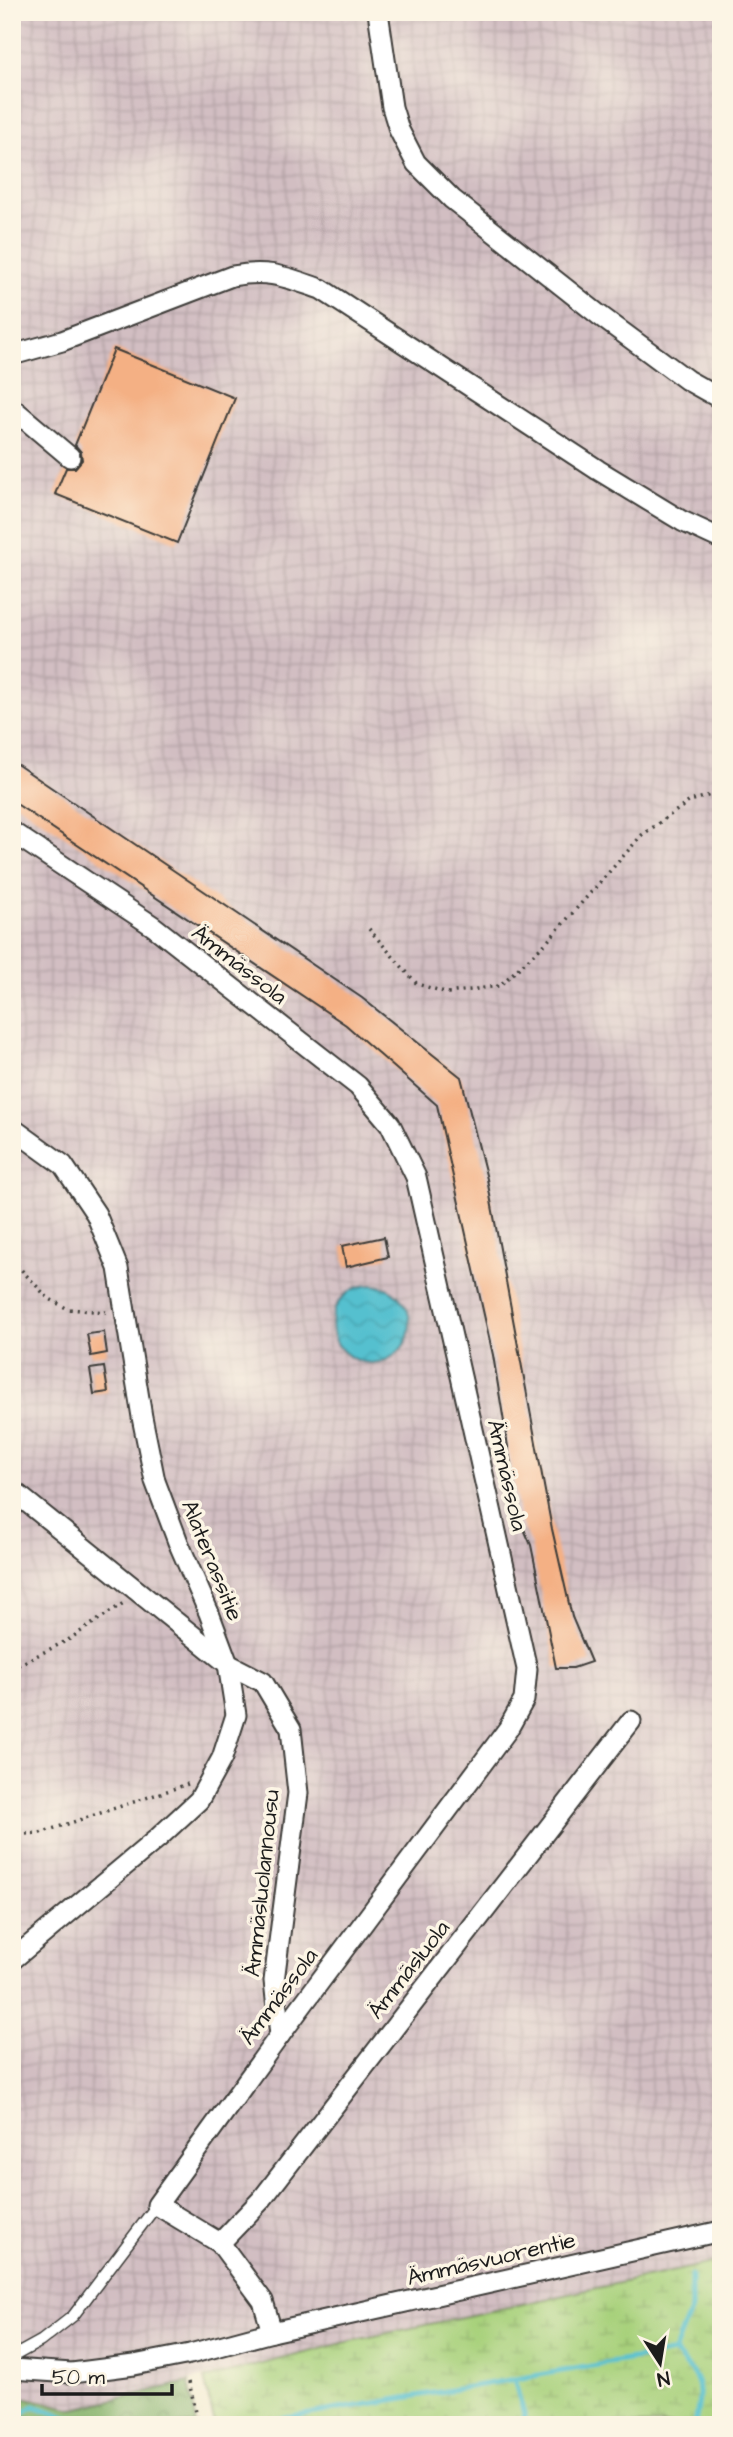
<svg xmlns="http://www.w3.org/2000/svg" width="733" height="2437" font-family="'Architects Daughter',sans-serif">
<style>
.industrial{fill:url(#industrial-grid)}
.forest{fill:url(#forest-crowns);stroke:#516844;stroke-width:2}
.wetland{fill:url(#wetland-marsh);stroke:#62764c;stroke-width:2}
.water{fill:url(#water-waves);stroke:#386e76;stroke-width:2}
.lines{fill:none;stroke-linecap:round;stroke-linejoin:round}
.stream{stroke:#54c0cf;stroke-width:5}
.building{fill:#f4b084}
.service-casing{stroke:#3c3b37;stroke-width:13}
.minor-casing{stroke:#3c3b37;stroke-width:23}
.path{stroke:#3c3b37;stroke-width:3.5;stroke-dasharray:2 5;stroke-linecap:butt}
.service{stroke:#fff;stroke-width:10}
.minor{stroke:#fff;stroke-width:19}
.labels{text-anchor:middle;stroke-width:7;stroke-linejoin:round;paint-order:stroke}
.street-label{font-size:23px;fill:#1c1c1c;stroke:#fcf5e5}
</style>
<defs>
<pattern id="industrial-grid" width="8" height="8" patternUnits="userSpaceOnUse" patternTransform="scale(1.75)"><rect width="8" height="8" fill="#d2bec2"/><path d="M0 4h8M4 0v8" fill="none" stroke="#b4a3a6"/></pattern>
<pattern id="forest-crowns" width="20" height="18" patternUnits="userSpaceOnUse" patternTransform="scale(1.75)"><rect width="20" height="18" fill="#86b36c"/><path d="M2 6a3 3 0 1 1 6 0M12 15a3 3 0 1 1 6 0" fill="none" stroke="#6d9158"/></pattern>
<pattern id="wetland-marsh" width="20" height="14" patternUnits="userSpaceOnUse" patternTransform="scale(1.75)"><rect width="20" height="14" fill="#a8d17c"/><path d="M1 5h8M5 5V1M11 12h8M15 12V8" fill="none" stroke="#90b36b"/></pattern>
<pattern id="water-waves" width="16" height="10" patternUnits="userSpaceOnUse" patternTransform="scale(1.75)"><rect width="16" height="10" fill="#54c0cf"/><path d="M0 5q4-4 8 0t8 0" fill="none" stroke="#49a4b1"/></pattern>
</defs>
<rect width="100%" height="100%" fill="#fcf5e5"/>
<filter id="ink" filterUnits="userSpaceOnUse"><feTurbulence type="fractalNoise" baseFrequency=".0143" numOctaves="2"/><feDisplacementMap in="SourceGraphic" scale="14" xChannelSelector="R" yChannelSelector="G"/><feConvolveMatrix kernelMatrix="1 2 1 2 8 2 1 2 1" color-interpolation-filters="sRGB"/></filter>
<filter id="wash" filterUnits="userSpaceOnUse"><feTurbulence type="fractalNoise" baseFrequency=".00686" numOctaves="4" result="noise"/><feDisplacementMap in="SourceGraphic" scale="28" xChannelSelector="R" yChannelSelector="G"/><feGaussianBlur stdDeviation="1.57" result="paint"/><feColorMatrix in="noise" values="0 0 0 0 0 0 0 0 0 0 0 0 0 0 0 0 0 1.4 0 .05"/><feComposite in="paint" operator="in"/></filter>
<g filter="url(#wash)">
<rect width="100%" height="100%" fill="#f1eace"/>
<path class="industrial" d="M 12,12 L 721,12 L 721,2261 L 351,2341 L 74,2409 L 27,2399 L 12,2405 Z"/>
<path class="forest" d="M 189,2382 L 197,2425 L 12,2425 L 12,2405 L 27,2398 L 74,2409 Z"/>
<path class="wetland" d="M 721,2261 L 721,2425 L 215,2425 L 204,2379 L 351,2341 Z"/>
<circle class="water" cx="371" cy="1324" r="39"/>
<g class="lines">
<g class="stream">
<path d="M 674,2352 C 703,2383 702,2383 695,2425"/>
<path d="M 514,2379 L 527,2425"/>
<path d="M 12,2419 L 34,2406 L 92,2425"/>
<path d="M 245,2425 L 674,2352 L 691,2309 L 691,2275"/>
</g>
</g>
<g id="blocks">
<g class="building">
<path d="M 114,349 L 235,398 L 177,543 L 55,494 L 66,468 L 75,468 L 82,460 L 81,452 L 75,445 Z"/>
<path d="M 12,761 L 362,998 L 461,1077 L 487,1179 L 552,1529 L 572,1617 L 591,1662 L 573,1668 L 556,1668 L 531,1545 L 520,1520 L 493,1355 L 437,1105 L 346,1025 L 12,801 Z"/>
<path d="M 384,1237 L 388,1257 L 346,1267 L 342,1246 Z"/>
<path d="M 104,1332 L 107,1353 L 91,1356 L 87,1334 Z"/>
<path d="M 104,1367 L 108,1392 L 94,1394 L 90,1369 Z"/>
</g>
</g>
</g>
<g filter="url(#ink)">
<use href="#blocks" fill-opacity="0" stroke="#3c3b37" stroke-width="2"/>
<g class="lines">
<defs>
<path id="service" d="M 12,2357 L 41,2341 L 73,2316 L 157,2205"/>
<g id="minor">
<path d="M 378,12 L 392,107 L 399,130 L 416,163 L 452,199 L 599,315 L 687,380 L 721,399"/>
<path d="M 12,355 L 62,341 L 232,276 C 270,269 285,277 321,289 L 598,470 L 682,521 L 721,539"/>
<path d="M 12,408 L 70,457"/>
<path d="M 12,832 L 153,926 L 358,1086 L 390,1124 L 416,1177 L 527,1669 L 524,1700 L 508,1729 L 280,2035 L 157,2205 L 220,2243 L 263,2301 L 272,2332 L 721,2231"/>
<path d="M 12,1128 L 63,1165 L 96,1214 L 118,1268 L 142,1417 L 155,1481 L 178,1542 L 209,1613 L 228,1664 L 236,1715 L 222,1758 L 199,1800 L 158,1838 L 12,1960"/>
<path d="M 12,1490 L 228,1664 L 263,1682 L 291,1729 L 298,1793 L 274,1981 L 280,2035"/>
<path d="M 220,2243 L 262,2199 L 631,1721"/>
<path d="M 12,2369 L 72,2373 L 134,2365 L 190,2354 L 272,2332"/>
</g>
</defs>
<use href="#service" class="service-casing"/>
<use href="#minor" class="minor-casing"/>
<g class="path">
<path d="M 369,929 L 417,984 L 448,993 L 499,986 L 545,944 L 642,835 L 690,801 L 721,792"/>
<path d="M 12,1260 L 48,1298 L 68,1309 L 106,1312"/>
<path d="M 12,1668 L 68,1640 L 125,1602"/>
<path d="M 12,1835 L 40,1833 L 188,1784"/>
<path d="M 189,2382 L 199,2425"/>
</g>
<use href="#service" class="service"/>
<use href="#minor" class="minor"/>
</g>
</g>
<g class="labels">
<g class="street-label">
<text transform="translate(240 964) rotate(38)" y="8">Ämmässola</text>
<text transform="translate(508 1475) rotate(77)" y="8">Ämmässola</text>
<text transform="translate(213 1560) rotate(68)" y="8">Alaterassitie</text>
<text transform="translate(261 1883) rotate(-84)" y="8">Ämmäsluolannousu</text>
<text transform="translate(408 1969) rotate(-52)" y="8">Ämmäsluola</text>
<text transform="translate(278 1996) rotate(-53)" y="8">Ämmässola</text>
<text transform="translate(491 2258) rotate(-13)" y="8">Ämmäsvuorentie</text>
</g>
</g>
<rect width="733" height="2437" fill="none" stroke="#fcf5e5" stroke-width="42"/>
<g transform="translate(660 2363) rotate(168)" stroke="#fcf5e5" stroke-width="5" paint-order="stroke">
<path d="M0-5L12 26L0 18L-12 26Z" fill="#1c1c1c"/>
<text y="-10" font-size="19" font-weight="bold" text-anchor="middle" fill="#1c1c1c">N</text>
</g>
<path d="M42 2384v10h130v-10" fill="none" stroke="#1c1c1c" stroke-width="3.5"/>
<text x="52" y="2384" font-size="21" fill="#1c1c1c" stroke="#fcf5e5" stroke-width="5" paint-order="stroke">50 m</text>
</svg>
